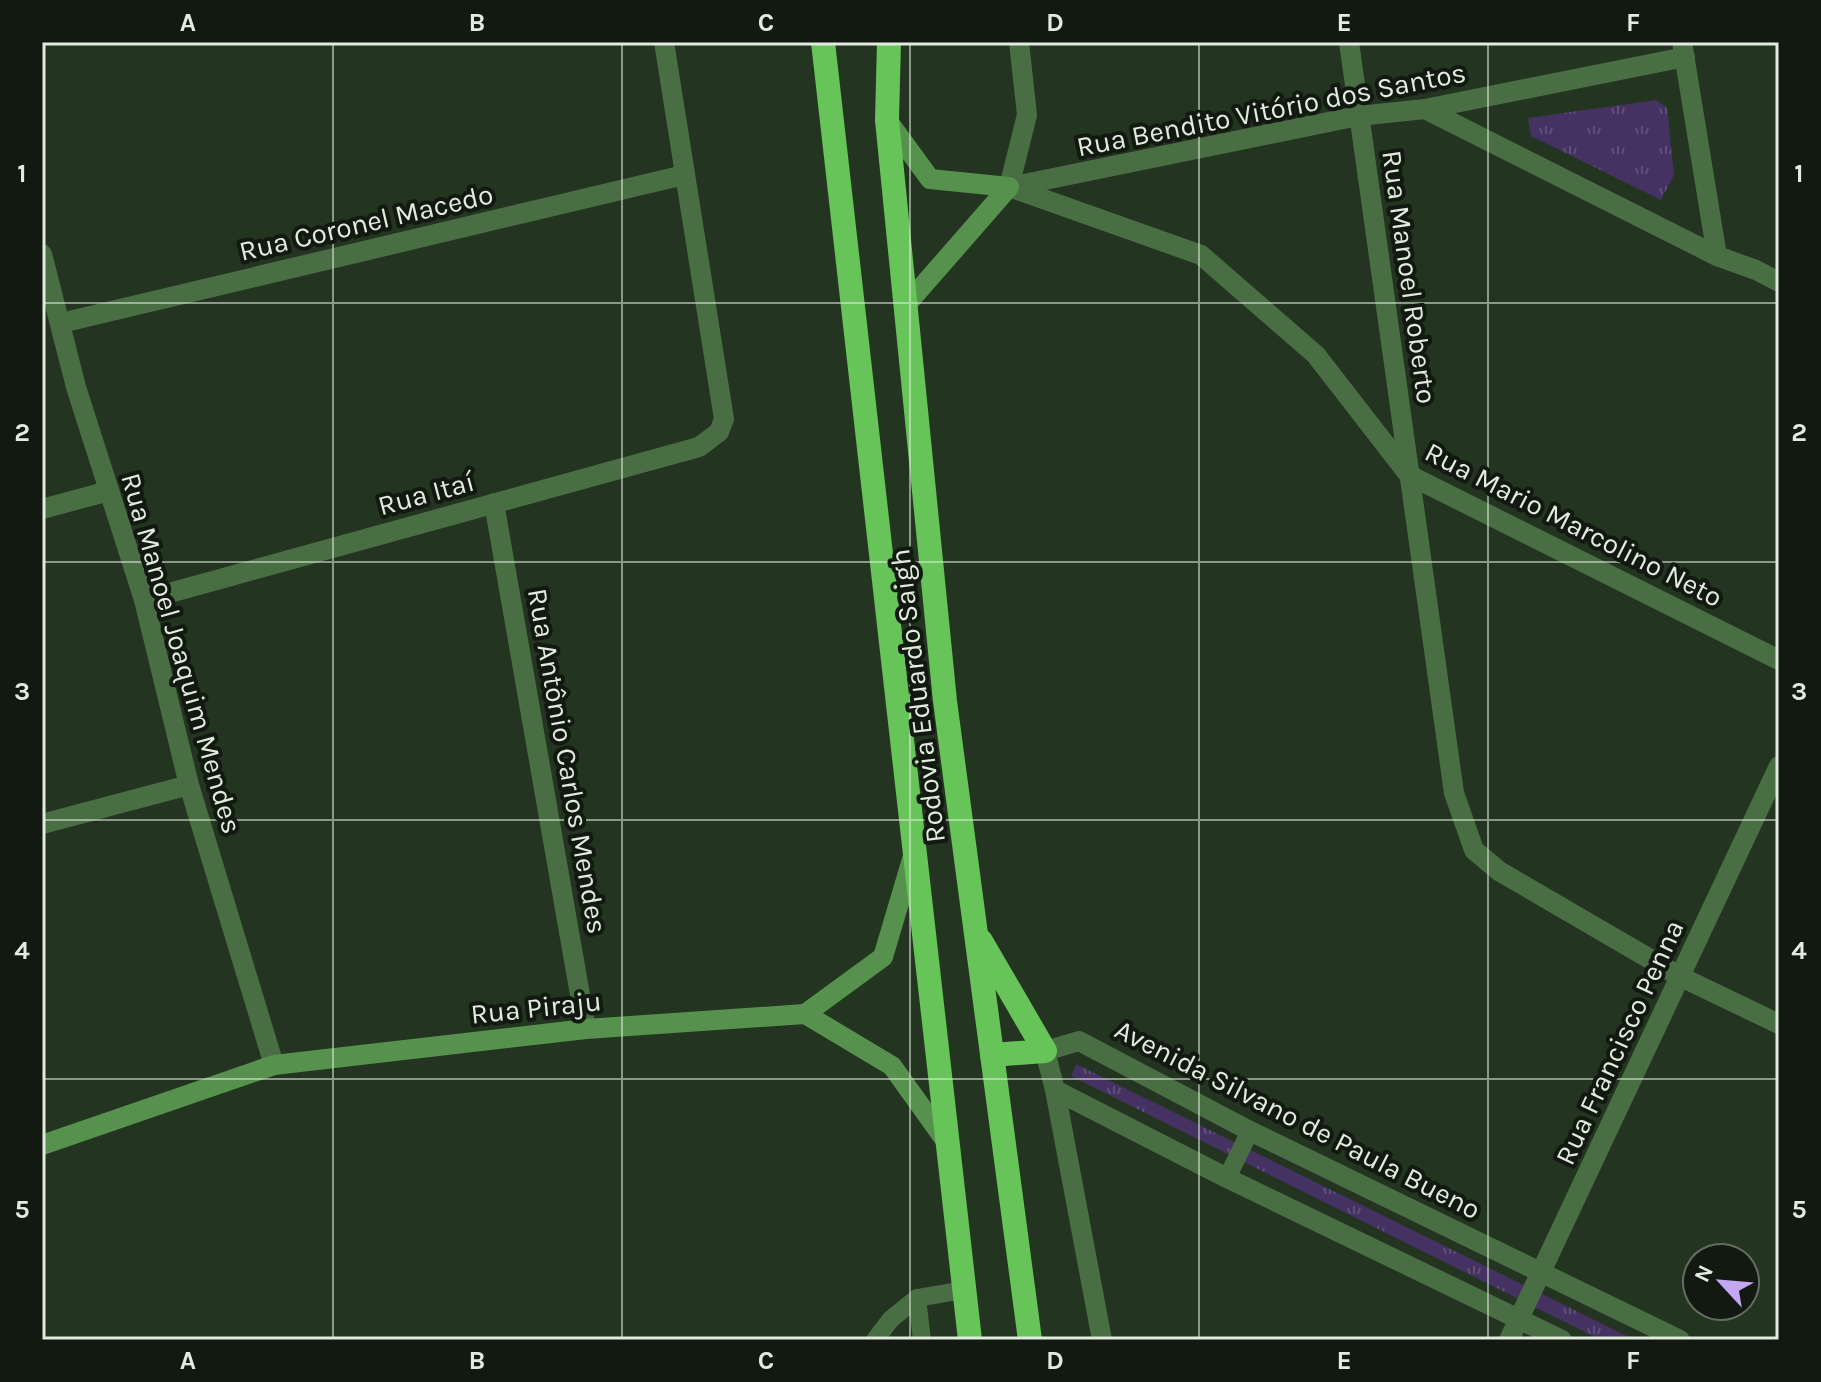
<svg xmlns="http://www.w3.org/2000/svg" width="1821" height="1382" font-family="Karla,sans-serif">
<style>
.grass{fill:url(#grass-tufts)}
.lines{fill:none;stroke-linecap:round;stroke-linejoin:round}
.lane{stroke:#4a6e44;stroke-width:18}
.street{stroke:#4a6e44;stroke-width:20}
.secondary{stroke:#56914d;stroke-width:20}
.highway{stroke:#66c458;stroke-width:24}
.grid{fill:none;stroke:#e1ecdf;stroke-width:2;stroke-opacity:0.55}
.labels{text-anchor:middle;stroke-width:8;stroke-linejoin:round;paint-order:stroke}
.street-label{font-size:28px;fill:#e1ecdf;stroke:#121910}
.neatline{fill:none;stroke:#e1ecdf;stroke-width:3}
.grid-label{font-size:26px;text-anchor:middle;font-weight:bold;fill:#e1ecdf}
</style>
<defs>
<pattern id="grass-tufts" width="24" height="20" patternUnits="userSpaceOnUse" patternTransform="scale(2)"><rect width="24" height="20" fill="#463163"/><path d="M3 7l-1-3M5 7V3M7 7l1-3M15 17l-1-3M17 17v-4M19 17l1-3" fill="none" stroke="#604f79"/></pattern>
</defs>
<rect width="100%" height="100%" fill="#233420"/>
<g class="grass">
<path d="M 1656,100 L 1667,108 L 1674,175 L 1661,200 L 1531,136 L 1528,118 Z"/>
<path d="M 1076,1064 L 1635,1340 L 1601,1340 L 1071,1076 Z"/>
</g>
<g class="lines">
<g class="lane">
<path d="M 1227,1178 L 1250,1131"/>
<path d="M 917,1298 L 922,1340"/>
<path d="M 875,1340 L 891,1319 L 917,1298 L 964,1290"/>
</g>
<g class="street">
<path d="M 1349,42 L 1454,793 L 1474,850 L 1499,871 L 1681,977 L 1779,1024"/>
<path d="M 1682,42 L 1717,256"/>
<path d="M 1425,109 L 1717,256 L 1756,270 L 1779,282"/>
<path d="M 1009,187 L 1201,255 L 1316,355 L 1409,475 L 1779,660"/>
<path d="M 1009,187 L 1027,115 L 1019,42"/>
<path d="M 1010,187 L 1358,116 L 1425,109 L 1685,57"/>
<path d="M 42,254 L 76,387 L 144,600 L 189,785 L 274,1065"/>
<path d="M 61,323 L 684,175"/>
<path d="M 494,503 L 586,1029"/>
<path d="M 42,509 L 109,491"/>
<path d="M 144,600 L 699,447 L 719,432 L 724,419 L 664,42"/>
<path d="M 42,824 L 189,785"/>
<path d="M 1055,1090 L 1102,1340"/>
<path d="M 1509,1340 L 1779,766"/>
<path d="M 1562,1340 L 1227,1178 L 1055,1090 L 1045,1051 L 1079,1041 L 1250,1131 L 1680,1340"/>
</g>
<g class="secondary">
<path d="M 887,120 L 930,179 L 1009,187 L 906,305"/>
<path d="M 913,856 L 883,957 L 805,1014 L 892,1066 L 948,1144"/>
<path d="M 42,1145 L 274,1065 L 586,1029 L 805,1014"/>
</g>
<g class="highway">
<path d="M 823,42 L 970,1340"/>
<path d="M 889,42 L 887,120 L 945,701 L 1030,1340"/>
<path d="M 981,941 L 1045,1051 L 992,1055"/>
</g>
</g>
<path class="grid" d="M 333,42 L 333,1340M 622,42 L 622,1340M 910,42 L 910,1340M 1199,42 L 1199,1340M 1488,42 L 1488,1340M 42,303 L 1779,303M 42,562 L 1779,562M 42,820 L 1779,820M 42,1079 L 1779,1079"/>
<g class="labels">
<g class="street-label">
<text transform="translate(1271 109) rotate(-11)" y="10">Rua Bendito Vitório dos Santos</text>
<text transform="translate(366 222) rotate(-13)" y="10">Rua Coronel Macedo</text>
<text transform="translate(1410 277) rotate(82)" y="10">Rua Manoel Roberto</text>
<text transform="translate(426 493) rotate(-15)" y="10">Rua Itaí</text>
<text transform="translate(1574 524) rotate(27)" y="10">Rua Mario Marcolino Neto</text>
<text transform="translate(182 653) rotate(74)" y="10">Rua Manoel Joaquim Mendes</text>
<text transform="translate(917 696) rotate(-97)" y="10">Rodovia Eduardo Saigh</text>
<text transform="translate(568 761) rotate(80)" y="10">Rua Antônio Carlos Mendes</text>
<text transform="translate(536 1007) rotate(-6)" y="10">Rua Piraju</text>
<text transform="translate(1619 1042) rotate(-65)" y="10">Rua Francisco Penna</text>
<text transform="translate(1298 1119) rotate(27)" y="10">Avenida Silvano de Paula Bueno</text>
</g>
</g>
<rect width="1821" height="1382" fill="none" stroke="#121910" stroke-width="88"/>
<g transform="translate(1721 1282) rotate(296)"><circle r="38" fill="#121910" stroke="#656d63" stroke-width="2"/>
<path d="M0-6L14 30L0 20L-14 30Z" fill="#c3a7f2"/>
<text y="-12" font-size="22" font-weight="bold" text-anchor="middle" fill="#e1ecdf">N</text>
</g>
<rect x="44" y="44" width="1733" height="1294" class="neatline"/>
<g class="grid-label">
<text x="188" y="31">A</text>
<text x="477" y="31">B</text>
<text x="766" y="31">C</text>
<text x="1055" y="31">D</text>
<text x="1344" y="31">E</text>
<text x="1633" y="31">F</text>
<text x="22" y="182">1</text>
<text x="1799" y="182">1</text>
<text x="22" y="441">2</text>
<text x="1799" y="441">2</text>
<text x="22" y="700">3</text>
<text x="1799" y="700">3</text>
<text x="22" y="959">4</text>
<text x="1799" y="959">4</text>
<text x="22" y="1218">5</text>
<text x="1799" y="1218">5</text>
<text x="188" y="1369">A</text>
<text x="477" y="1369">B</text>
<text x="766" y="1369">C</text>
<text x="1055" y="1369">D</text>
<text x="1344" y="1369">E</text>
<text x="1633" y="1369">F</text>
</g>
</svg>
